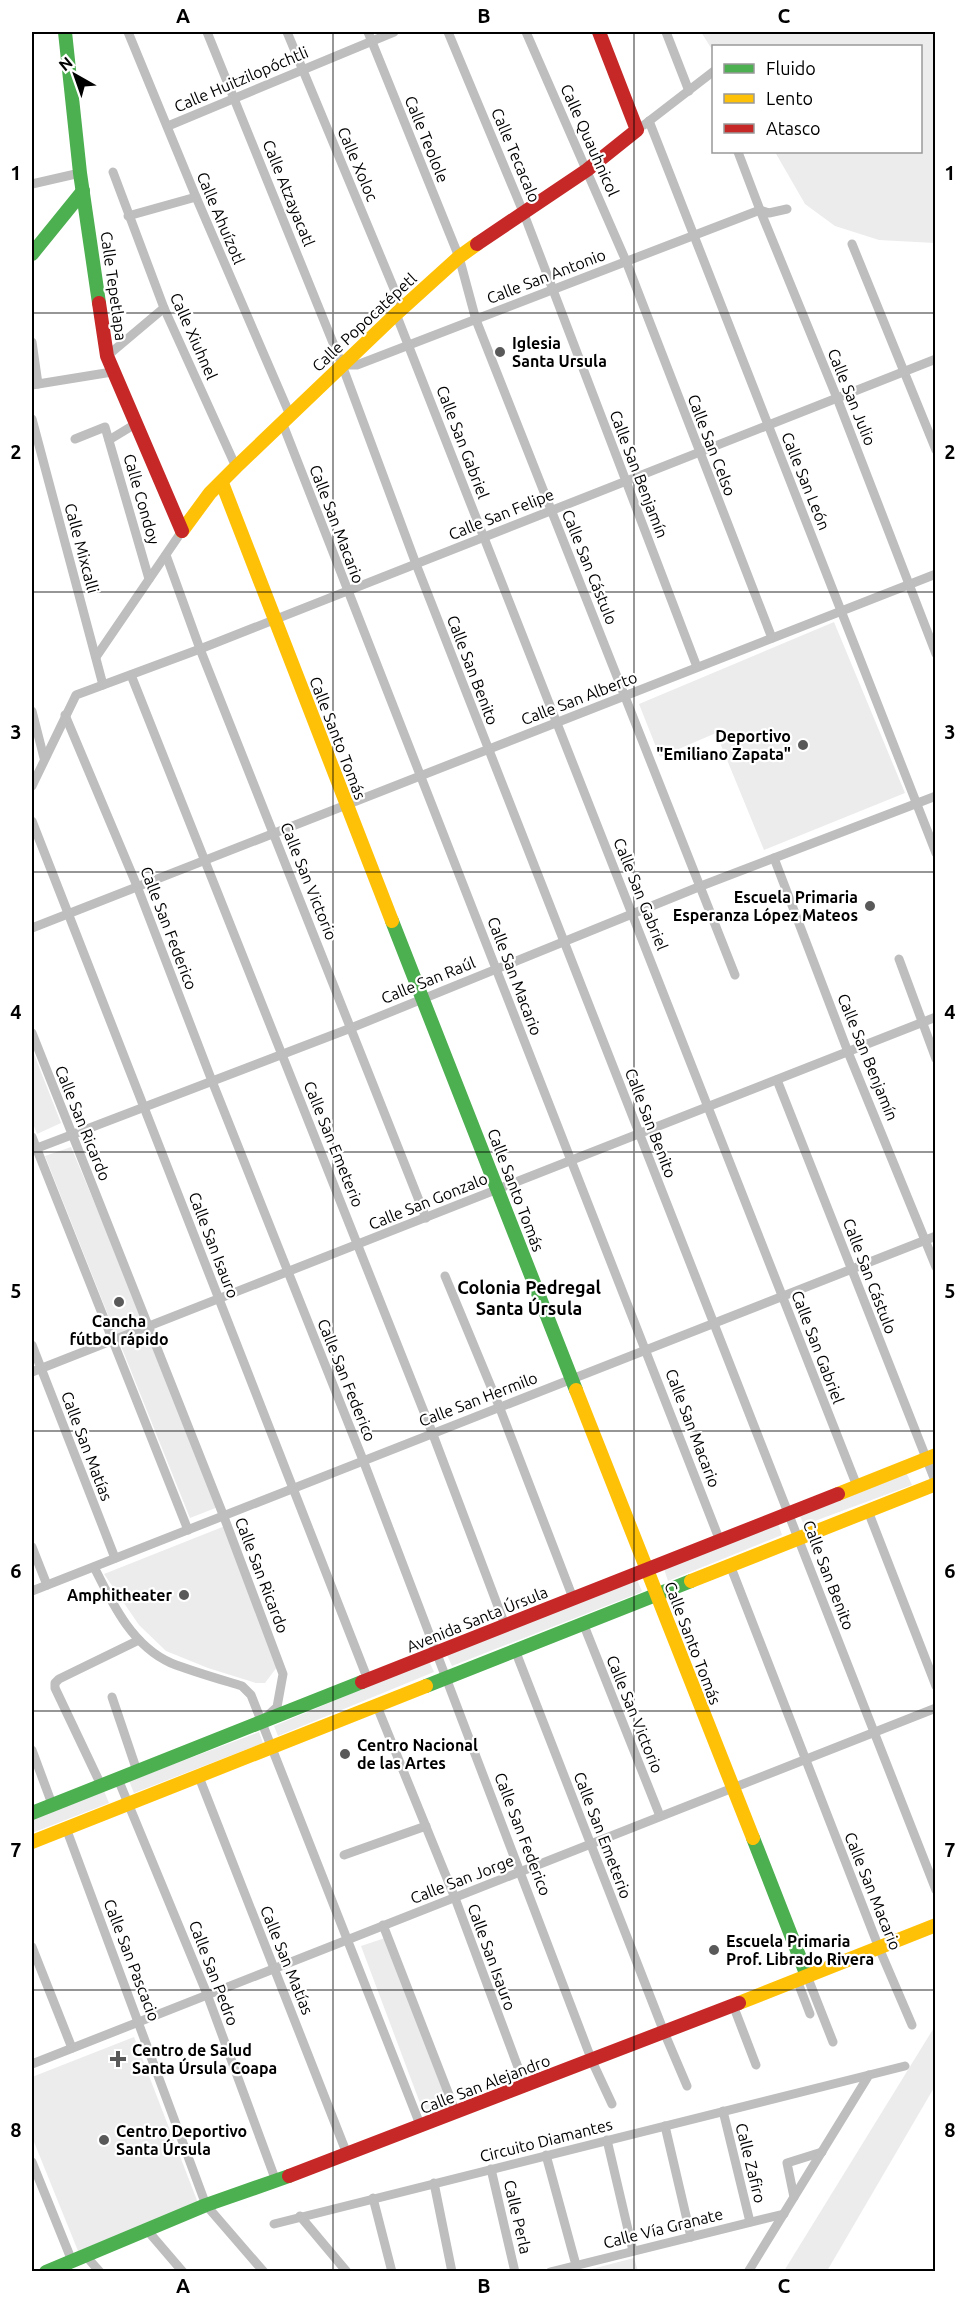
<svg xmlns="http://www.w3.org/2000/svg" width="967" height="2303" font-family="Ubuntu,sans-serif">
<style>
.green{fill:#ececec}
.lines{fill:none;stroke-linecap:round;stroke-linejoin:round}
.street{stroke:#bebebe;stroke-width:9}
.fast{stroke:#4caf50;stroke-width:14}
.slow{stroke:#ffc107;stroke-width:14}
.jam{stroke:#c62828;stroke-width:14}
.grid{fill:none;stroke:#000;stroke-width:1.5;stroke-opacity:0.55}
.poi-dot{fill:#595959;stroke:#fff;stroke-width:2}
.labels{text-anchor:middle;stroke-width:4.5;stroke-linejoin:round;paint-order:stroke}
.street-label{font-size:16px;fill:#000;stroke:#fff}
.poi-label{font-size:16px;font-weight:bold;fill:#000;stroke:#fff;text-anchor:start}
.neighbourhood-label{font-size:18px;font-weight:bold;fill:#000;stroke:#fff}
.neatline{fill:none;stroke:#000;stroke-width:2}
.grid-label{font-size:20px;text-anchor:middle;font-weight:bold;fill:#000}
</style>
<rect width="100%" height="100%" fill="#fff"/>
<g class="green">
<path d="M 701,32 L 935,32 L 935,243 L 879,240 L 835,226 L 805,204 L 775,152 L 920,152 L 920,46 L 714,46 L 713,51 Z"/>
<path d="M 834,622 L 905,793 L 764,850 L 716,733 L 660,757 L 639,704 Z"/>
<path d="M 32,1049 L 61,1123 L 37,1134 L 32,1121 Z"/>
<path d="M 71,1147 L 145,1323 L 116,1335 L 45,1156 Z"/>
<path d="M 148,1337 L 218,1507 L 190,1518 L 121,1346 Z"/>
<path d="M 906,1472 L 912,1485 L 804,1525 L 799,1514 Z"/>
<path d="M 778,1523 L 782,1535 L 668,1581 L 664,1569 Z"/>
<path d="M 225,1526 L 277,1667 L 265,1683 L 256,1683 L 208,1668 L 166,1651 L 139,1625 L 104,1574 Z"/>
<path d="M 637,1580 L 642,1591 L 639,1593 L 452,1666 L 447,1655 Z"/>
<path d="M 429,1661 L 434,1672 L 278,1736 L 274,1726 Z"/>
<path d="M 259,1732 L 263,1743 L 134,1793 L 129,1781 Z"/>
<path d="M 104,1791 L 109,1803 L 32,1833 L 32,1820 Z"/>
<path d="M 385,1938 L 450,2110 L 426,2119 L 361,1946 Z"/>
<path d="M 935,2026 L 935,2086 L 827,2271 L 784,2271 Z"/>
<path d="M 134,2037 L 198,2203 L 78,2251 L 32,2137 L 32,2077 Z"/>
<path d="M 634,2258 L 638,2271 L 584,2271 Z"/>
</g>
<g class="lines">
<g class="street">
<path d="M 128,32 L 196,197 L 290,415"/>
<path d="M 207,32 L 342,365 L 416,564 L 936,1890"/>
<path d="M 287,32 L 402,308"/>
<path d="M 368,32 L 459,257 L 476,320 L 735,975"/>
<path d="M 448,32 L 524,214 L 697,667"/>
<path d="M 526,32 L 626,261 L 772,638"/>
<path d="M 666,32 L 689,91"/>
<path d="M 649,121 L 936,853"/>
<path d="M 644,125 L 714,71"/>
<path d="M 168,126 L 394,32"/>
<path d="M 738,152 L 760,210 L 837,398 L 936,654"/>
<path d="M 113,172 L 164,308 L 236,467"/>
<path d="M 32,184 L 80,173"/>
<path d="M 128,216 L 196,197"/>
<path d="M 852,244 L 936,450"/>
<path d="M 396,314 L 857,1486"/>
<path d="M 32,342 L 38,384"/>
<path d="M 107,356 L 164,308"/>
<path d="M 342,365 L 357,365 L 760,210 L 769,213 L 787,209"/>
<path d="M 32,385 L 112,372"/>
<path d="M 32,419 L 103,685"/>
<path d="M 282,422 L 720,1541"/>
<path d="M 75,439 L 105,427 L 149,579"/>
<path d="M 109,440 L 137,423"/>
<path d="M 166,555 L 200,649 L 426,1218"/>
<path d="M 96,657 L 182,531"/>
<path d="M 131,675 L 432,1432 L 505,1625"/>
<path d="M 32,711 L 44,758"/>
<path d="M 65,715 L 137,886 L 212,1081 L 363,1460 L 592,2061 L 612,2104"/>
<path d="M 32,786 L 76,695 L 200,649 L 936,359"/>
<path d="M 32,821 L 368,1680"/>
<path d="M 774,858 L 848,1052 L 936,1267"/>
<path d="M 32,928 L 936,574"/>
<path d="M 899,959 L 936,1059"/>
<path d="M 32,1033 L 224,1517 L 283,1674 L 277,1707 L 265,1718"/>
<path d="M 777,1080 L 936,1483"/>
<path d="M 32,1137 L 188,1530"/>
<path d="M 32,1150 L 351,1028 L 701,886 L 936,796"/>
<path d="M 445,1276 L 499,1406 L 573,1598"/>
<path d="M 32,1345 L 115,1558"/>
<path d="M 32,1372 L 936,1017"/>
<path d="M 868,1511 L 936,1686"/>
<path d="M 32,1547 L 47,1585"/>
<path d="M 730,1565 L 879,1948 L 912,2025"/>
<path d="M 94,1567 C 112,1603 132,1646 171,1663 C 194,1672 219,1679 242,1686 L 251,1695 L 421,2127"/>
<path d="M 32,1591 L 936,1236"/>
<path d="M 583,1623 L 660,1816"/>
<path d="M 515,1650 L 664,2032 L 687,2086"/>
<path d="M 112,1697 L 137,1771"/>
<path d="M 376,1704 L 455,1898 L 525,2086"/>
<path d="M 32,1750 L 52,1804"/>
<path d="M 199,1777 L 347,2154"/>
<path d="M 118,1779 L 207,1994 L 276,2181"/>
<path d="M 101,1785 L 55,1688 L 55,1683 L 59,1679 L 139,1640"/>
<path d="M 66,1828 L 206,2205 L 264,2272"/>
<path d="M 344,1855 L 426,1826"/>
<path d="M 383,1925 L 456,2113"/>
<path d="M 32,1947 L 72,2048"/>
<path d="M 807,1976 L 833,2042"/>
<path d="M 797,1980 L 810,2014"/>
<path d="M 733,2005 L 756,2065"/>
<path d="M 32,2064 L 936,1708"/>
<path d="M 723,2111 L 750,2222"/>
<path d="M 665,2126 L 691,2237"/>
<path d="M 607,2140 L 633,2251"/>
<path d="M 546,2155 L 576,2265"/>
<path d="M 32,2162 L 72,2261"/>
<path d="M 491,2169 L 515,2272"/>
<path d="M 434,2183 L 452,2272"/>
<path d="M 794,2197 L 787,2163 L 822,2152"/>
<path d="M 373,2198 L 392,2272"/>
<path d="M 300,2216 L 347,2272"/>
<path d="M 274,2224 L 905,2066"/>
<path d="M 147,2230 L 183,2272"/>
<path d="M 85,2255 L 100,2272"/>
<path d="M 550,2272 L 784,2214"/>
<path d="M 748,2272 L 869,2075"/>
</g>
<g class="fast">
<path d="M 65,32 L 80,173 L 99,303"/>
<path d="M 32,254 L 83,191"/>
<path d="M 392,921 L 576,1390"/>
<path d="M 426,1686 L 691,1581"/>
<path d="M 32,1813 L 362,1682"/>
<path d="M 753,1838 L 807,1976"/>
<path d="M 46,2272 L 206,2205 L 289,2176"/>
</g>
<g class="slow">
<path d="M 222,483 L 392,921"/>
<path d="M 182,531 L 210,493 L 236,467 L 396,314 L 459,257 L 477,244"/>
<path d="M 576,1390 L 753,1838"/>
<path d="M 838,1494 L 936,1455"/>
<path d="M 691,1581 L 936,1484"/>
<path d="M 32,1842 L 426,1686"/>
<path d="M 739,2003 L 936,1925"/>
</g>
<g class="jam">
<path d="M 477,244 L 587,170 L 637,130 L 599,32"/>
<path d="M 99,303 L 107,356 L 182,531"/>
<path d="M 362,1682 L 838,1494"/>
<path d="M 289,2176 L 739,2003"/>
</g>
</g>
<path class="grid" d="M 333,32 L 333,2272M 634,32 L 634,2272M 32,313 L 936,313M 32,592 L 936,592M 32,872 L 936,872M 32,1152 L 936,1152M 32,1431 L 936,1431M 32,1711 L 936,1711M 32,1990 L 936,1990"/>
<g class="poi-dot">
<circle cx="500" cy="352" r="6"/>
<circle cx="803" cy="745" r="6"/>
<circle cx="870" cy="906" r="6"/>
<circle cx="119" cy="1302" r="6"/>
<circle cx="184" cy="1595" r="6"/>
<circle cx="345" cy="1754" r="6"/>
<circle cx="714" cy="1950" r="6"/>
<path d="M115 2050h6v6h6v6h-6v6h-6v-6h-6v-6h6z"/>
<circle cx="104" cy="2140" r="6"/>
</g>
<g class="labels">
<g class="street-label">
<text transform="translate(241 79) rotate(-23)" y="6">Calle Huitzilopóchtli</text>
<text transform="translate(427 139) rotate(68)" y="6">Calle Teolole</text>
<text transform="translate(590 140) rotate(66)" y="6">Calle Quauhnicol</text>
<text transform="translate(516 155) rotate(67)" y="6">Calle Tecacalo</text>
<text transform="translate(358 164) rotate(67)" y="6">Calle Xoloc</text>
<text transform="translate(289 193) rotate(68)" y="6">Calle Atzayacatl</text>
<text transform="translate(221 218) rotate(67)" y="6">Calle Ahuízotl</text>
<text transform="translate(546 276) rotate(-21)" y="6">Calle San Antonio</text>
<text transform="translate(114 286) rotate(82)" y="6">Calle Tepetlapa</text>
<text transform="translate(364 322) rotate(-43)" y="6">Calle Popocatépetl</text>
<text transform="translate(194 336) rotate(66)" y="6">Calle Xiuhnel</text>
<text transform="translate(852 397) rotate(68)" y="6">Calle San Julio</text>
<text transform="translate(463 442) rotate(69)" y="6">Calle San Gabriel</text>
<text transform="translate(712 445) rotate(69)" y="6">Calle San Celso</text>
<text transform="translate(639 474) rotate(69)" y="6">Calle San Benjamín</text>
<text transform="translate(806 481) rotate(68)" y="6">Calle San León</text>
<text transform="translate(142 499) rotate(74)" y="6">Calle Condoy</text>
<text transform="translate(501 514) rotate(-22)" y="6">Calle San Felipe</text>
<text transform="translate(337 524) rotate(69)" y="6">Calle San Macario</text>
<text transform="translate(82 548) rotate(75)" y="6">Calle Mixcalli</text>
<text transform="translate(590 567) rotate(68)" y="6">Calle San Cástulo</text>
<text transform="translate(473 670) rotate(69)" y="6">Calle San Benito</text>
<text transform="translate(579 698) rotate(-21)" y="6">Calle San Alberto</text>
<text transform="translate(338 738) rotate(69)" y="6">Calle Santo Tomás</text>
<text transform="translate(309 881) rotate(68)" y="6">Calle San Victorio</text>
<text transform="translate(641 894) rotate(68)" y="6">Calle San Gabriel</text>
<text transform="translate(169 928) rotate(69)" y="6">Calle San Federico</text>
<text transform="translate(515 976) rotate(69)" y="6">Calle San Macario</text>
<text transform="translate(428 980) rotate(-22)" y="6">Calle San Raúl</text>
<text transform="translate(868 1057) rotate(68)" y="6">Calle San Benjamín</text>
<text transform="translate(83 1123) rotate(68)" y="6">Calle San Ricardo</text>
<text transform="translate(651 1123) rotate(69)" y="6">Calle San Benito</text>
<text transform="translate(334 1144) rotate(68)" y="6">Calle San Emeterio</text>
<text transform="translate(516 1190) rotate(69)" y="6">Calle Santo Tomás</text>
<text transform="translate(428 1201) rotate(-22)" y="6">Calle San Gonzalo</text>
<text transform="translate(214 1245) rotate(69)" y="6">Calle San Isauro</text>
<text transform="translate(870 1276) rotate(69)" y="6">Calle San Cástulo</text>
<text transform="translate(818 1347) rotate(69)" y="6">Calle San Gabriel</text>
<text transform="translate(347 1380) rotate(68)" y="6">Calle San Federico</text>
<text transform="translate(478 1399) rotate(-21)" y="6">Calle San Hermilo</text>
<text transform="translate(693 1428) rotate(69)" y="6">Calle San Macario</text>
<text transform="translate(87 1446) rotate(69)" y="6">Calle San Matías</text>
<text transform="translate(262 1575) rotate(69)" y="6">Calle San Ricardo</text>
<text transform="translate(829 1575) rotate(69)" y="6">Calle San Benito</text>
<text transform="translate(477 1619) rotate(-22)" y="6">Avenida Santa Úrsula</text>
<text transform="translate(693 1643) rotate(69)" y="6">Calle Santo Tomás</text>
<text transform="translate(635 1714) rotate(68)" y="6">Calle San Victorio</text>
<text transform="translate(523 1834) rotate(69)" y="6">Calle San Federico</text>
<text transform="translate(603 1835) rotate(69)" y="6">Calle San Emeterio</text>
<text transform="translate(462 1879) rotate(-21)" y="6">Calle San Jorge</text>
<text transform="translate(873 1891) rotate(68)" y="6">Calle San Macario</text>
<text transform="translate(492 1957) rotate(70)" y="6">Calle San Isauro</text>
<text transform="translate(132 1960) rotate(69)" y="6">Calle San Pascacio</text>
<text transform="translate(287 1960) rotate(68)" y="6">Calle San Matías</text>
<text transform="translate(214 1973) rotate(69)" y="6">Calle San Pedro</text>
<text transform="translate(485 2084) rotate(-21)" y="6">Calle San Alejandro</text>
<text transform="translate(546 2140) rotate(-14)" y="6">Circuito Diamantes</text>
<text transform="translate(751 2163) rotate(76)" y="6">Calle Zafiro</text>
<text transform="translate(518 2217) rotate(77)" y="6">Calle Perla</text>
<text transform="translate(663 2228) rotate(-14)" y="6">Calle Vía Granate</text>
</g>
<g class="poi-label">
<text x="512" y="349">Iglesia<tspan x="512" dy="18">Santa Ursula</tspan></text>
<text x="791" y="742" text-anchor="end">Deportivo<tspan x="791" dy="18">"Emiliano Zapata"</tspan></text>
<text x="858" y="903" text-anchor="end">Escuela Primaria<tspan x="858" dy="18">Esperanza López Mateos</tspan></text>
<text x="119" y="1327" text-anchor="middle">Cancha<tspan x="119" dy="18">fútbol rápido</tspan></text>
<text x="172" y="1601" text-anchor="end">Amphitheater</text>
<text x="357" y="1751">Centro Nacional<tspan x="357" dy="18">de las Artes</tspan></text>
<text x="726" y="1947">Escuela Primaria<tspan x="726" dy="18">Prof. Librado Rivera</tspan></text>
<text x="132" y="2056">Centro de Salud<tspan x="132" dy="18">Santa Úrsula Coapa</tspan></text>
<text x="116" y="2137">Centro Deportivo<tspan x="116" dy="18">Santa Úrsula</tspan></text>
</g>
<g class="neighbourhood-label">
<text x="529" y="1294">Colonia Pedregal<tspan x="529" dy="21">Santa Úrsula</tspan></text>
</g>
</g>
<rect width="967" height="2303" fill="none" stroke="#ffffff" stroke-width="66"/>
<rect x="712" y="45" width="210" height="108" fill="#ffffff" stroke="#999999" stroke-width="1.5"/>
<rect x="724" y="64" width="30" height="9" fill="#4caf50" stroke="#999999" stroke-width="1.5"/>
<text x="766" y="75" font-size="18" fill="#000000">Fluido</text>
<rect x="724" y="94" width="30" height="9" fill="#ffc107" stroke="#999999" stroke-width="1.5"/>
<text x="766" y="105" font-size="18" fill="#000000">Lento</text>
<rect x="724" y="124" width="30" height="9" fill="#c62828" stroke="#999999" stroke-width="1.5"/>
<text x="766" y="135" font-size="18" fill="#000000">Atasco</text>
<g transform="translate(75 75) rotate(320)" stroke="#ffffff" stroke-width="4.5" paint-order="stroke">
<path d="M0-4.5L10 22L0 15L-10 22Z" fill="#000000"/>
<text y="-9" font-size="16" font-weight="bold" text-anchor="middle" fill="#000000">N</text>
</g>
<rect x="33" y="33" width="901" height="2237" class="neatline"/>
<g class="grid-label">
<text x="183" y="23">A</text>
<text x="484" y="23">B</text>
<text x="784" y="23">C</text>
<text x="16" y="180">1</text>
<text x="950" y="180">1</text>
<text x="16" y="459">2</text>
<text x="950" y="459">2</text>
<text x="16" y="739">3</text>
<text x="950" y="739">3</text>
<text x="16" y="1019">4</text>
<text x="950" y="1019">4</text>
<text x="16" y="1298">5</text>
<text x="950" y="1298">5</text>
<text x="16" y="1578">6</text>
<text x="950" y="1578">6</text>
<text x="16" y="1857">7</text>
<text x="950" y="1857">7</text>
<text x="16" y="2137">8</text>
<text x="950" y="2137">8</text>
<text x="183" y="2293">A</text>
<text x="484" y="2293">B</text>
<text x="784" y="2293">C</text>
</g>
</svg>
